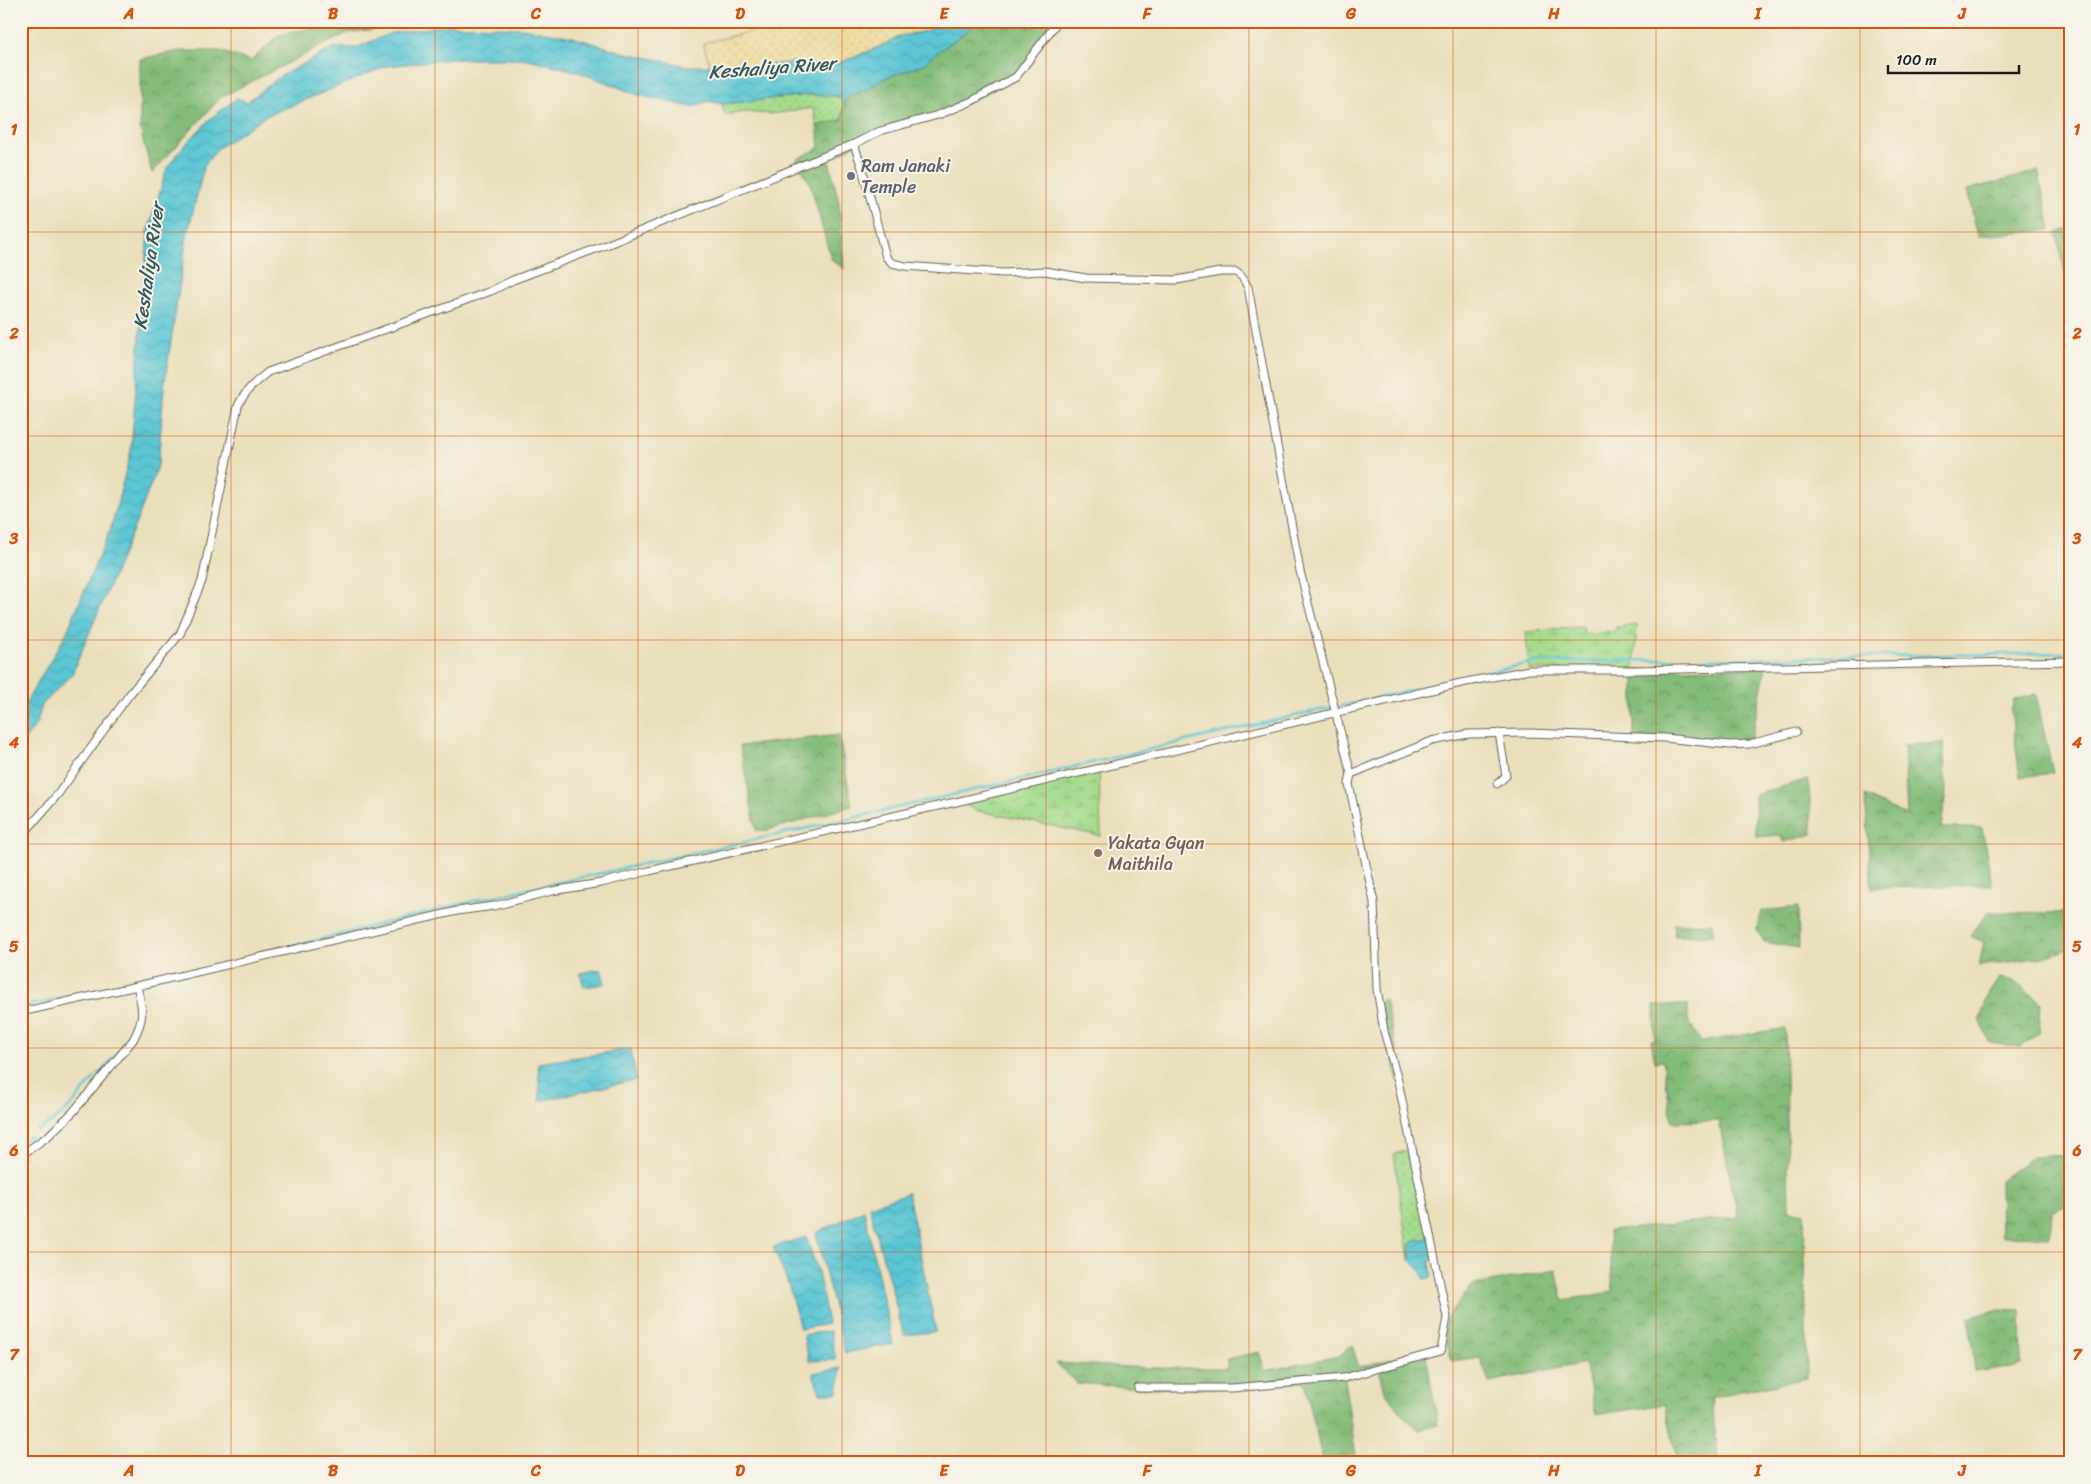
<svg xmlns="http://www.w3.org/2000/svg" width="2091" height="1484" font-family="Sriracha,sans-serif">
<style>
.grass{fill:url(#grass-dots);stroke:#607c54}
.forest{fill:url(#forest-crowns);stroke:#506c4a}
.wetland{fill:url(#wetland-marsh);stroke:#607c54}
.sand{fill:url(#sand-dots);stroke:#857b5d}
.water{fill:url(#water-waves);stroke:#3c7178}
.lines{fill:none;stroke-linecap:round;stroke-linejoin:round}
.stream{stroke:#5bc6d4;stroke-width:2.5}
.minor-casing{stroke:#646054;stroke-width:9}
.minor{stroke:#fff;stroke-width:7}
.grid{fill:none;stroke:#d4530e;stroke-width:1;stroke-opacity:0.55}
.worship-dot{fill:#6b7280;stroke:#f7f3e8;stroke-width:2}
.education-dot{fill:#8d6e63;stroke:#f7f3e8;stroke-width:2}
.labels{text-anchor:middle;stroke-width:4;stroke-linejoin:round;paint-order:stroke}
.worship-label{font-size:18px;fill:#5b616d;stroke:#f7f3e8;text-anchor:start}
.education-label{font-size:18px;fill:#785e54;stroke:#f7f3e8;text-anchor:start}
.water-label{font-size:19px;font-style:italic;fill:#32585c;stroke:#f7f3e8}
.neatline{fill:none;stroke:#d4530e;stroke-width:2}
.grid-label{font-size:16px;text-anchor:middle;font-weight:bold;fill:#d4530e}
</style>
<defs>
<pattern id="grass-dots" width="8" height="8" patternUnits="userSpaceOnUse" patternTransform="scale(1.25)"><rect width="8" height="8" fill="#a4db8c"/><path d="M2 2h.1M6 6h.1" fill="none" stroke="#8dbb78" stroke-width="1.8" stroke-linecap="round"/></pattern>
<pattern id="forest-crowns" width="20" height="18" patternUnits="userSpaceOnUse" patternTransform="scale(1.25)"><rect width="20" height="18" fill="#83bb78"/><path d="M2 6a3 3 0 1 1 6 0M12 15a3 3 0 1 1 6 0" fill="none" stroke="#6a9762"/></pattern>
<pattern id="wetland-marsh" width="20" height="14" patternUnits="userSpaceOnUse" patternTransform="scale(1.25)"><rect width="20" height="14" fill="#a4db8c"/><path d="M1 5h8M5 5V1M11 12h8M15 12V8" fill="none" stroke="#8dbb78"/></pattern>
<pattern id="sand-dots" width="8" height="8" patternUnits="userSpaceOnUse" patternTransform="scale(1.25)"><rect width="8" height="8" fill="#eeda9e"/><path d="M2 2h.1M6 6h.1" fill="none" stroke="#ccba88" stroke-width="1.8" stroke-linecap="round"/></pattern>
<pattern id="water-waves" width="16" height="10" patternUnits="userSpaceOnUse" patternTransform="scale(1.25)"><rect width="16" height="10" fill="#5bc6d4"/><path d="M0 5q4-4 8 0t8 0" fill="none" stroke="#4faab5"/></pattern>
</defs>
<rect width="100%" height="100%" fill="#f7f3e8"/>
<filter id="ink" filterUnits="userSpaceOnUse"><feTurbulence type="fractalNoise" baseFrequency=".02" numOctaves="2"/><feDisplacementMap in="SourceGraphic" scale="10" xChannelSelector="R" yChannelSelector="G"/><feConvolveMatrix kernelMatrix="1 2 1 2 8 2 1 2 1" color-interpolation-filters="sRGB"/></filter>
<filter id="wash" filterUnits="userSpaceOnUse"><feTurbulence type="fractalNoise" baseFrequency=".0096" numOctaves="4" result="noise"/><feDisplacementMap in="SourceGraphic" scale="20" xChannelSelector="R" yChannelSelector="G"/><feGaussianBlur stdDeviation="1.12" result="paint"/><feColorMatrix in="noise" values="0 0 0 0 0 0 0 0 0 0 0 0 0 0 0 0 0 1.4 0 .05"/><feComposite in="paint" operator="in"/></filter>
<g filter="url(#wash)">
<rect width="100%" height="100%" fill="#eadfbb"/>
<g class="grass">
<path d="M 807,95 L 838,96 L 844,103 L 842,120 L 817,126 L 813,108 L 771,114 L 745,112 L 725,115 L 722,104 Z"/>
<path d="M 1412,1150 L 1430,1235 L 1423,1241 L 1411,1243 L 1409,1260 L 1394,1154 Z"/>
</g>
<g class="forest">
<path d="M 339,21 L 434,21 L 347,33 L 221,97 L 152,173 L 140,129 L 140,59 L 179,51 L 219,51 L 251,61 L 279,35 L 337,23 Z"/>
<path d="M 976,21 L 1058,21 L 1016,77 L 970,102 L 880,131 L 829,160 L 839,203 L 844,269 L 831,259 L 810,183 L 796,160 L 820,147 L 817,126 L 842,120 L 844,103 L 849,96 L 865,90 L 885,78 L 924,64 L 932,56 L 967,31 Z"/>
<path d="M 2038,171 L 2051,230 L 1978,236 L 1967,190 Z"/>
<path d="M 2070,228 L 2070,293 L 2056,233 Z"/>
<path d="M 1766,667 L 1750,744 L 1634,738 L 1634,670 Z"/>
<path d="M 2036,694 L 2053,773 L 2020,777 L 2011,711 L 2014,700 Z"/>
<path d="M 839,735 L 852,806 L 765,831 L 756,830 L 740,746 Z"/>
<path d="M 1943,743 L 1946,791 L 1941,828 L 1982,828 L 1992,885 L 1872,888 L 1865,796 L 1907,816 L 1904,745 Z"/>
<path d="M 1808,779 L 1813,834 L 1784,842 L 1779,835 L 1756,837 L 1755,795 Z"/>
<path d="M 1798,907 L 1799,948 L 1764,942 L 1757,929 L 1762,911 Z"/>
<path d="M 1988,912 L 2070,913 L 2070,949 L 2044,957 L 1979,966 L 1984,942 L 1970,936 Z"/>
<path d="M 1713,923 L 1713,935 L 1675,936 L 1674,924 Z"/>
<path d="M 1999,978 L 2012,980 L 2041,1002 L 2039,1033 L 2021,1047 L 1989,1043 L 1980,1019 L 1989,993 Z"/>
<path d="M 1385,999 L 1403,1080 L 1398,1081 L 1379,1002 Z"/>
<path d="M 1668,1005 L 1688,1005 L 1688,1020 L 1701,1042 L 1785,1028 L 1789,1210 L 1804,1213 L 1807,1378 L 1711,1397 L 1719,1463 L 1678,1463 L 1665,1404 L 1596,1415 L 1585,1363 L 1489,1382 L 1480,1357 L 1452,1361 L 1444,1333 L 1447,1317 L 1473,1285 L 1556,1270 L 1563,1300 L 1613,1292 L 1609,1231 L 1738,1217 L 1719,1121 L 1672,1122 L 1663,1061 L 1655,1062 L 1651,1040 L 1655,1040 L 1654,1006 Z"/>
<path d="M 2070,1155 L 2070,1193 L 2067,1194 L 2066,1206 L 2052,1211 L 2050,1237 L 2001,1236 L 2000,1180 L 2032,1157 Z"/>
<path d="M 1999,1309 L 2021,1310 L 2022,1365 L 1975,1372 L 1969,1318 Z"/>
<path d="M 1352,1345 L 1359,1367 L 1415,1353 L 1416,1358 L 1426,1355 L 1438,1425 L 1419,1430 L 1402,1414 L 1385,1391 L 1379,1369 L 1344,1379 L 1357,1463 L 1323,1463 L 1305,1382 L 1232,1388 L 1138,1388 L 1077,1383 L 1056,1363 L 1146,1368 L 1227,1368 L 1227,1359 L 1259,1352 L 1265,1371 L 1339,1356 Z"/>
</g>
<g class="wetland">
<path d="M 1637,625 L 1634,670 L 1529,670 L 1526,632 L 1583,627 L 1585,634 L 1616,632 L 1616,627 Z"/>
<path d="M 1099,767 L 1101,836 L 974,810 L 960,801 Z"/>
</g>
<path class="sand" d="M 795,21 L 939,21 L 927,31 L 901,36 L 879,47 L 842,62 L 822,67 L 794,62 L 730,71 L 710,66 L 703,43 Z"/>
<g class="water">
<path d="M 939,21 L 976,21 L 967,31 L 932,56 L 924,64 L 885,78 L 865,90 L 849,96 L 844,103 L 838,96 L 807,95 L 722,104 L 709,101 L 691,107 L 638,95 L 579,72 L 528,59 L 451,59 L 387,66 L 264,117 L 217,149 L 204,166 L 187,236 L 164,387 L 158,465 L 138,518 L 71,676 L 42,705 L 37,723 L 21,745 L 21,711 L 66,634 L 111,528 L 131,451 L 148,231 L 167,168 L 179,151 L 210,119 L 237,98 L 247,102 L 279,77 L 333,48 L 356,48 L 391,33 L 449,25 L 523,28 L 572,37 L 622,52 L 686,66 L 710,66 L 730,71 L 794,62 L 822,67 L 842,62 L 879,47 L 901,36 L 927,31 Z"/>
<path d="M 601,969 L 605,984 L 584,987 L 580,973 Z"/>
<path d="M 631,1049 L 636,1080 L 540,1101 L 538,1063 Z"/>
<path d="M 908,1193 L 936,1332 L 904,1335 L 869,1206 Z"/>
<path d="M 864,1210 L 893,1344 L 845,1353 L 816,1233 Z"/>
<path d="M 1430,1235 L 1434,1256 L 1430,1262 L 1432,1277 L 1424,1279 L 1422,1272 L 1410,1260 L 1411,1243 L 1420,1239 L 1423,1241 Z"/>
<path d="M 806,1237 L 818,1272 L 828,1324 L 800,1329 L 789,1286 L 773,1247 Z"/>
<path d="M 830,1331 L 836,1360 L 809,1361 L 803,1335 Z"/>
<path d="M 841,1368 L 838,1393 L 820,1393 L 813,1373 Z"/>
</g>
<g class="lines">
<g class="stream">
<path d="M 1337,707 L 1534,662 L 2070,653"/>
<path d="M 289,947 L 478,900 L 835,822 L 1333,707"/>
<path d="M 21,1007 L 132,984"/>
<path d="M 98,1074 C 111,1062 131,1037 137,1021"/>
<path d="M 37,1130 C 65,1117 76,1100 95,1077"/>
<path d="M 21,1141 L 28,1137 L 32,1138"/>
</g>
</g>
</g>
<g filter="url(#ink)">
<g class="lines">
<defs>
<g id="minor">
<path d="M 854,144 L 862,168 L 886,257 L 892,263 L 905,266 L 1003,273 L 1045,271 L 1086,278 L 1177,280 L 1220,272 L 1236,272 L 1242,277 L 1248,287 L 1300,571 L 1351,774 L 1349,784 L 1374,902 L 1377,989 L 1384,1031 L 1398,1081 L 1447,1317 L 1441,1351 L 1344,1378 L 1232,1388 L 1138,1388"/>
<path d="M 1351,774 L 1432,741 L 1468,734 L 1529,733 L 1665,738 L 1730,745 L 1750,744 L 1796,732"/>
<path d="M 1497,784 L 1506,776 L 1499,733"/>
<path d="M 21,837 L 58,794 L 129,695 L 180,634 L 202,581 L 238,406 C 245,391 255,382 268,372 L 491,291 L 513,280 L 606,245 L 854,144 L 880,131 L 938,115 L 970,102 L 1016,77 L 1058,21"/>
<path d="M 21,1012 L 137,986"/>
<path d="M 21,1155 L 47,1137 L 73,1112 L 133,1040 C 145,1018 143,1010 137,986 L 457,911 L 494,906 L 552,891 L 601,883 L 649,871 L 960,801 L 1461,683 L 1529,670 L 1634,670 L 2070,661"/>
</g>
</defs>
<use href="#minor" class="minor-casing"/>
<use href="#minor" class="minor"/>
</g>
</g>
<path class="grid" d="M 231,21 L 231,1463M 435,21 L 435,1463M 638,21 L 638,1463M 842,21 L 842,1463M 1046,21 L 1046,1463M 1249,21 L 1249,1463M 1453,21 L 1453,1463M 1656,21 L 1656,1463M 1860,21 L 1860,1463M 21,232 L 2070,232M 21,436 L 2070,436M 21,640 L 2070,640M 21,844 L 2070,844M 21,1048 L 2070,1048M 21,1252 L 2070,1252"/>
<circle class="worship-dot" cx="851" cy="176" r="5"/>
<circle class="education-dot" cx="1098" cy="853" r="5"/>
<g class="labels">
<g class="worship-label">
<text x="861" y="172">Ram Janaki<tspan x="861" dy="21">Temple</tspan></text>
</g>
<g class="education-label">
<text x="1108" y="849">Yakata Gyan<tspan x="1108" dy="21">Maithila</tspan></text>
</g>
<g class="water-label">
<text transform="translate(772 67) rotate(-4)" y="7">Keshaliya River</text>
<text transform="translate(148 266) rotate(-82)" y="7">Keshaliya River</text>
</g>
</g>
<rect width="2091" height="1484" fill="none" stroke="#f7f3e8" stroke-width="55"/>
<path d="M1888 65v8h131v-8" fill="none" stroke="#1c1c1c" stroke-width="2.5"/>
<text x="1896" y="65" font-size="15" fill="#1c1c1c" stroke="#f7f3e8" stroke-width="4" paint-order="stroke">100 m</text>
<rect x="28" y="28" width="2036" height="1428" class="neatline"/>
<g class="grid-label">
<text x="129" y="19">A</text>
<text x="333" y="19">B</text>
<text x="536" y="19">C</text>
<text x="740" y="19">D</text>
<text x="944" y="19">E</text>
<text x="1147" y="19">F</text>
<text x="1351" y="19">G</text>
<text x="1554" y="19">H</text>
<text x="1758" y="19">I</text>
<text x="1962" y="19">J</text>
<text x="14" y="135">1</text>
<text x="2077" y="135">1</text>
<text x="14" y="339">2</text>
<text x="2077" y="339">2</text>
<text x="14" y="544">3</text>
<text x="2077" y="544">3</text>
<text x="14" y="748">4</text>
<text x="2077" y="748">4</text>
<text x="14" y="952">5</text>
<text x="2077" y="952">5</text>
<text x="14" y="1156">6</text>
<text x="2077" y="1156">6</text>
<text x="14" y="1360">7</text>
<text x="2077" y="1360">7</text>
<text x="129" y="1476">A</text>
<text x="333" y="1476">B</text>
<text x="536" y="1476">C</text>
<text x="740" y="1476">D</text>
<text x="944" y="1476">E</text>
<text x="1147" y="1476">F</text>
<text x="1351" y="1476">G</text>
<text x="1554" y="1476">H</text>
<text x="1758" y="1476">I</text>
<text x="1962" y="1476">J</text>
</g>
</svg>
